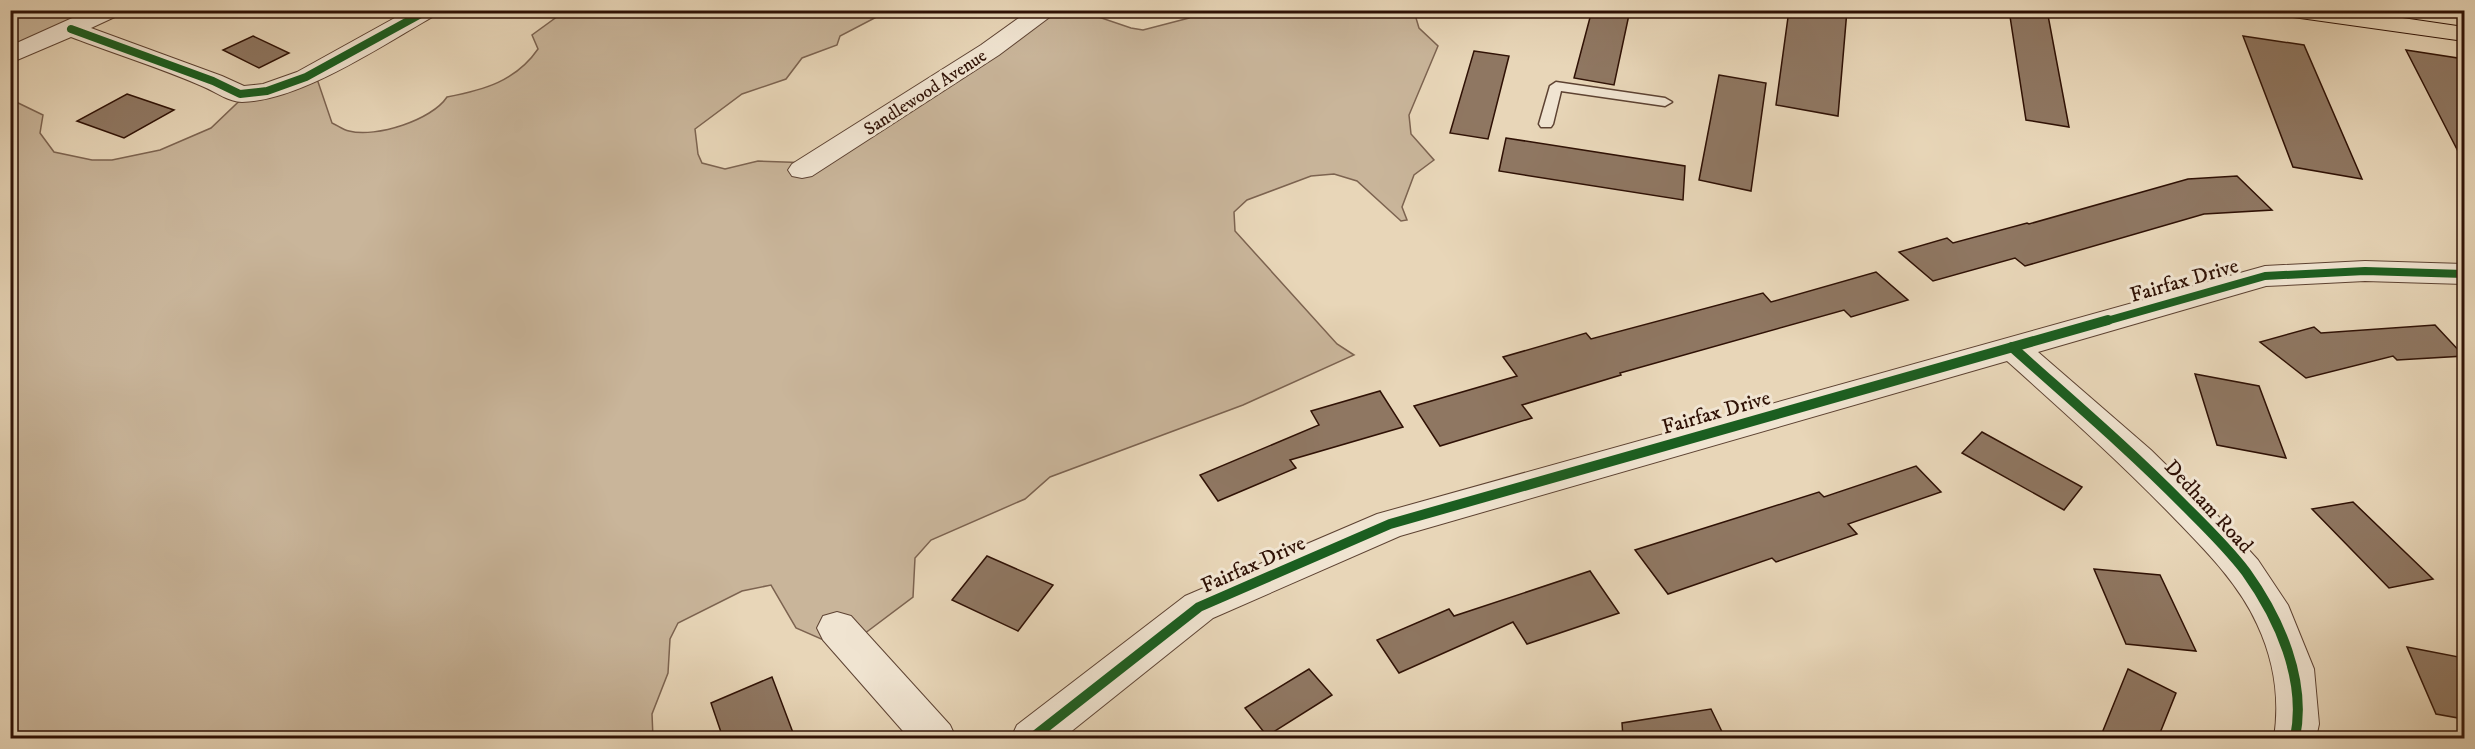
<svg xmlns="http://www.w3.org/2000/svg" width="2475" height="749" font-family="'IM FELL DW Pica',serif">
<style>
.green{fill:#c9b59a;stroke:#7c6350;stroke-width:1.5}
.building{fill:#8f7762;stroke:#2f1105;stroke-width:1.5}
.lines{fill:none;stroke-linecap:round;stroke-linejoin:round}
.service-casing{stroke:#5d4232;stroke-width:3}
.minor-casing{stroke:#5d4232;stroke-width:2}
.primary-casing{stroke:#2f1105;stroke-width:2}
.service{fill:#f0e4d1;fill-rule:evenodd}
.minor{fill:#f0e4d1;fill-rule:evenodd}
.primary{fill:#e8d6b8;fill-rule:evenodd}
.cycleway-far1-casing{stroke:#f0e4d1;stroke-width:10}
.cycleway-casing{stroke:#f0e4d1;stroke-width:14}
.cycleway-far1{stroke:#1b5e20;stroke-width:8}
.cycleway{stroke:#1b5e20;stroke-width:10}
.labels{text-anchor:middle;stroke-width:6;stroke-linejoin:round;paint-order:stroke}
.far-street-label{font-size:18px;fill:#2f1105;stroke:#f0e4d1}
.street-label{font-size:21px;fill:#2f1105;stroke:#f0e4d1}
</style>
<rect width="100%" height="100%" fill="#e8d6b8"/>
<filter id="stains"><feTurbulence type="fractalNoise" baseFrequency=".00333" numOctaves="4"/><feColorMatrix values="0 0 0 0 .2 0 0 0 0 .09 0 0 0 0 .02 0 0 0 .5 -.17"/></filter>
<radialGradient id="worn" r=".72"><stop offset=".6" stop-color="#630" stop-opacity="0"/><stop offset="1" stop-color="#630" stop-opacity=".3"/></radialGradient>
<g class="green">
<path d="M 16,10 L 80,11 L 95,17 L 11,58 L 10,12 Z"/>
<path d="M 565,11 L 888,11 L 840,36 L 837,45 L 802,58 L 786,79 L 742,94 L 695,129 L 698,154 L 702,163 L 725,169 L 758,161 L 813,163 L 1052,11 L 1081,11 L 1131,28 L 1143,30 L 1189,18 L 1199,11 L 1423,11 L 1416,18 L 1419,28 L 1438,46 L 1409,115 L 1411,134 L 1434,160 L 1414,175 L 1402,207 L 1407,220 L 1401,221 L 1357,181 L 1334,174 L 1311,176 L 1247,200 L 1234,212 L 1235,231 L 1337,344 L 1354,355 L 1243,405 L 1050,477 L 1025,499 L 931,540 L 915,558 L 913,597 L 844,649 L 796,628 L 771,585 L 742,591 L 678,623 L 670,639 L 668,673 L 652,714 L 653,738 L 11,738 L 10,99 L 43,115 L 40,133 L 54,152 L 92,160 L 112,160 L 160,150 L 211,128 L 255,86 L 288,85 L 315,73 L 332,123 C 337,125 343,130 349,131 C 376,138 432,120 447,97 C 484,90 516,81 538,49 L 532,35 Z"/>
</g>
<g class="building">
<path d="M 1592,10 L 1630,10 L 1614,85 L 1574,78 Z"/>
<path d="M 1789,10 L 1847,10 L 1838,116 L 1776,105 Z"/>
<path d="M 2009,10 L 2047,10 L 2069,127 L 2026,120 Z"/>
<path d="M 253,36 L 289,53 L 259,68 L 223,50 Z"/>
<path d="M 2243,36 L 2304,45 L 2362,179 L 2293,167 Z"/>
<path d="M 2406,50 L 2464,59 L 2464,163 Z"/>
<path d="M 1474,51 L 1509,56 L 1488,139 L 1450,133 Z"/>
<path d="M 1719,75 L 1766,83 L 1751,191 L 1699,180 Z"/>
<path d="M 127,94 L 174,110 L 124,138 L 77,121 Z"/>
<path d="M 1506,138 L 1685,166 L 1683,200 L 1499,171 Z"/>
<path d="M 2237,176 L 2272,210 L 2204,214 L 2025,266 L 2015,258 L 1933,281 L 1899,252 L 1947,238 L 1953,243 L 2027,223 L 2029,224 L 2188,179 Z"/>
<path d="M 1876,272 L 1908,300 L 1851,317 L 1844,310 L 1620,373 L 1621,375 L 1522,405 L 1532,418 L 1440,446 L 1414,406 L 1517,376 L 1503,357 L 1586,333 L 1591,339 L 1763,293 L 1771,302 Z"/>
<path d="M 2435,325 L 2464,356 L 2397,360 L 2393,356 L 2306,378 L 2260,342 L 2314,327 L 2321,333 Z"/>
<path d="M 2195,374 L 2259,386 L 2286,458 L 2217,445 Z"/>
<path d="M 1380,391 L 1403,427 L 1290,460 L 1296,468 L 1218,501 L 1200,475 L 1319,425 L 1311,411 Z"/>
<path d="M 1982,432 L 2082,487 L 2064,510 L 1962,453 Z"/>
<path d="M 1916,466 L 1941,492 L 1848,524 L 1857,534 L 1776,562 L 1772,558 L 1668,594 L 1635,550 L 1819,492 L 1824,497 Z"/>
<path d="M 2353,502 L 2433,579 L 2389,588 L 2312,509 Z"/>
<path d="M 987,556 L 1053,585 L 1018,631 L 952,600 Z"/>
<path d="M 2094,569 L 2160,575 L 2196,651 L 2126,644 Z"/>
<path d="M 1590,571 L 1619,613 L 1527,644 L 1513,622 L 1399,673 L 1377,640 L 1449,609 L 1454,616 Z"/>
<path d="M 2407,647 L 2464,658 L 2464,719 L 2436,714 Z"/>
<path d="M 1309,669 L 1332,695 L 1267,736 L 1245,708 Z"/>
<path d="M 2128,669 L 2176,693 L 2158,738 L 2100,738 Z"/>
<path d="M 772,677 L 795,738 L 723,738 L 711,703 Z"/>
<path d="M 1711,709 L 1725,738 L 1623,738 L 1622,723 Z"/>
</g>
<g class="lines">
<defs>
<path id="service" d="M 1556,82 L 1665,98 L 1672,102 L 1665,106 L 1561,91 L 1553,124 L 1551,127 L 1541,127 L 1539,124 L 1550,86 Z"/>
<g id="minor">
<path d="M 90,10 L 123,10 L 119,15 L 91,28 L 222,76 L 244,86 L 263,84 L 297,72 L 409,10 L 440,10 L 436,15 C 384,44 301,101 242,102 C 229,102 216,92 204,87 C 161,68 115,54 71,37 L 10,63 L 10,46 Z"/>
<path d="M 1030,10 L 1059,10 L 999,55 L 812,176 L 802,178 L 792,176 L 788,170 L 792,164 L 981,45 Z"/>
<path d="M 2365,261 L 2464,264 L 2464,284 L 2365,281 L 2266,286 L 2038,352 L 2151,450 L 2218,516 L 2258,560 L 2288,605 L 2314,669 L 2319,724 L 2316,738 L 2274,738 C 2280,699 2274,660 2257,624 C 2239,584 2206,551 2176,520 C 2122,464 2065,413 2007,361 L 1400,536 L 1213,618 L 1063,738 L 1011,738 L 1017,725 L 1185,596 L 1377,514 L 2265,266 Z"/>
<path d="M 837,612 L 851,616 L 950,725 L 956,738 L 909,738 L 823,640 L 817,628 L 823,616 Z"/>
</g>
<path id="primary" d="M 2281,10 L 2348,10 L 2464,27 L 2464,41 L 2293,17 L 2285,15 Z"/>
</defs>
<use href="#service" class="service-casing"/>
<use href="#minor" class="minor-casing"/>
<use href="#primary" class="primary-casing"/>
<use href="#service" class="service"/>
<use href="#minor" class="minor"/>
<use href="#primary" class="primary"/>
<defs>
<g id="cycleway-far1">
<path d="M 71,29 L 213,81 L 240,94 L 267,91 L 306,77 L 428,10"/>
<path d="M 2103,322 L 2265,276 L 2365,271 L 2464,274"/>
</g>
<g id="cycleway">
<path d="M 2012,347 C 2070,399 2129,449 2184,505 C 2205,526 2228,548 2246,572 C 2279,618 2307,680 2295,738"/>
<path d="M 1032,738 L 1199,607 L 1390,524 L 2108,320"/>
</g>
</defs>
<use href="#cycleway-far1" class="cycleway-far1-casing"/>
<use href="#cycleway" class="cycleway-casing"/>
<use href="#cycleway-far1" class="cycleway-far1"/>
<use href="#cycleway" class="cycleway"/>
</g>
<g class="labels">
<g class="far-street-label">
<text transform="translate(925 92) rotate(-33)" y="6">Sandlewood Avenue</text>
</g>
<g class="street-label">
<text transform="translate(2184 280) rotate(-16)" y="7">Fairfax Drive</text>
<text transform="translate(1716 412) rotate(-16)" y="7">Fairfax Drive</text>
<text transform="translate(2209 506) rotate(47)" y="7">Dedham Road</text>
<text transform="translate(1253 564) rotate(-24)" y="7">Fairfax Drive</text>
</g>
</g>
<rect width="2475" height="749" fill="none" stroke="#e8d6b8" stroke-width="36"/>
<rect x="12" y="12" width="2451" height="725" fill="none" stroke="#2f1105" stroke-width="3"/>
<rect x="18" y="18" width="2439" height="713" fill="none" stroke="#2f1105" stroke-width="1.5"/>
<rect width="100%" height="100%" filter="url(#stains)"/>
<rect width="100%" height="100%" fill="url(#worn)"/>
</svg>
